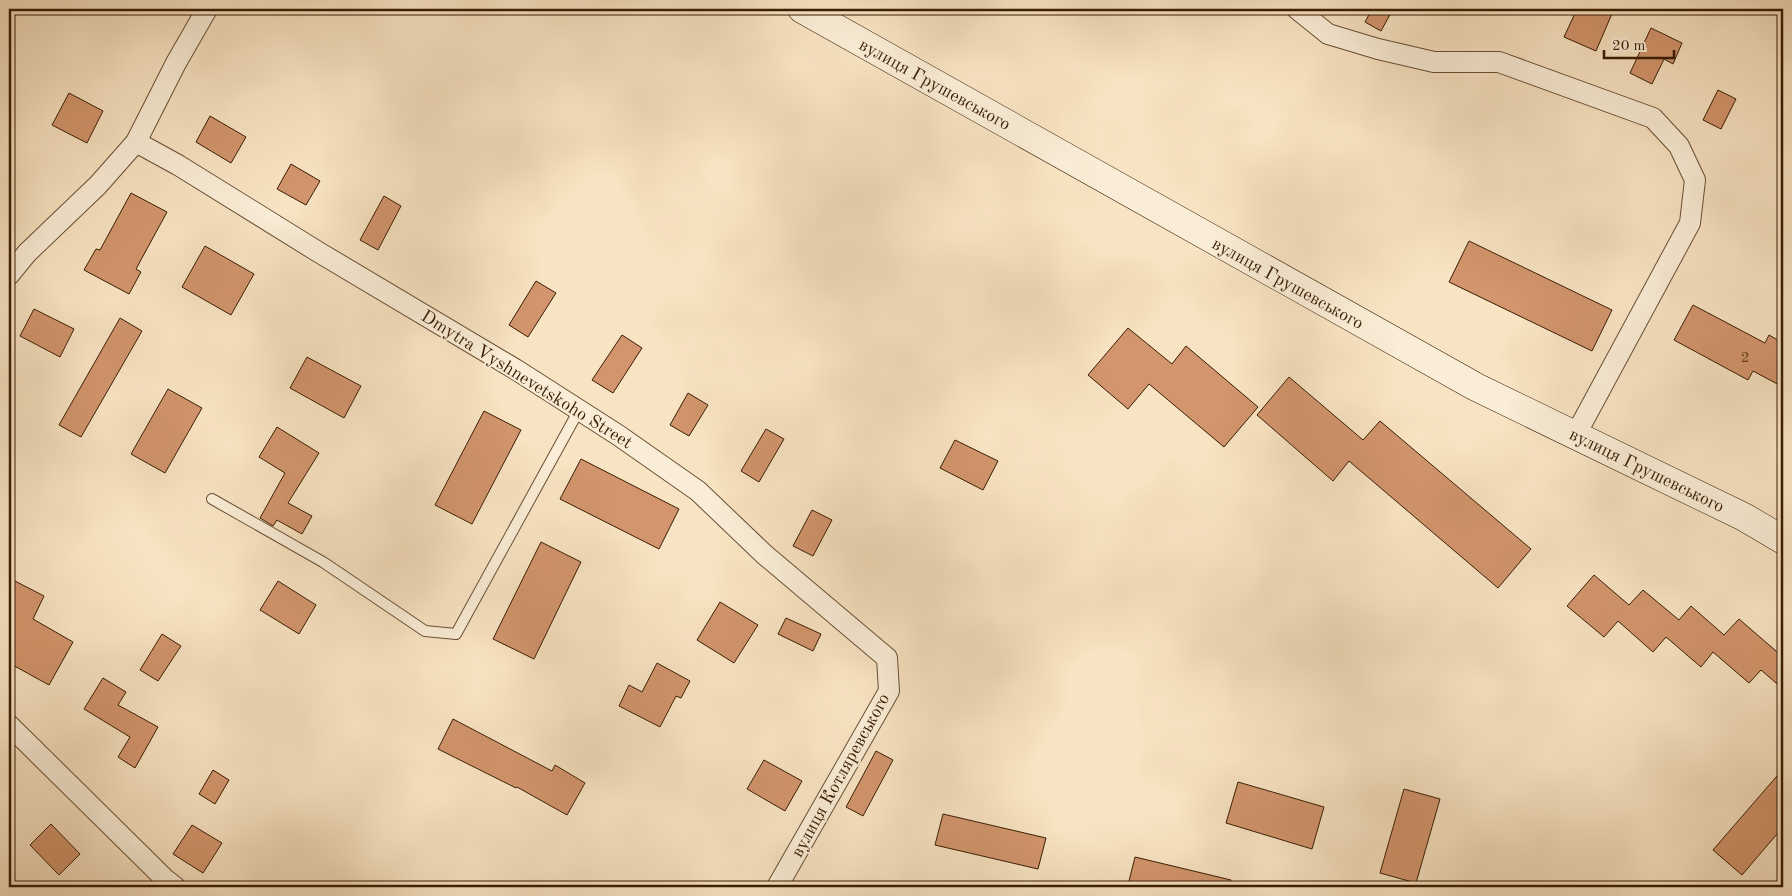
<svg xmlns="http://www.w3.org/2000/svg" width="1792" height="896" font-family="'Old Standard TT',serif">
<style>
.building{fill:#d2956d;stroke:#391d03}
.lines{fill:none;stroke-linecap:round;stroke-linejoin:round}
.service-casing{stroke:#694e33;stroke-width:12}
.minor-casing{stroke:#694e33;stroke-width:22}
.secondary-casing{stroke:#391d03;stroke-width:29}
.service{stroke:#faedd7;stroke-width:10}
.minor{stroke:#faedd7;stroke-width:20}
.secondary{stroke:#faedd7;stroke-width:28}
.labels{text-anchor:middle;stroke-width:4;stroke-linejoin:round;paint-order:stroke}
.number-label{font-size:15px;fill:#5f3b1e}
.street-label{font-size:18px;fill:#391d03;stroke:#faedd7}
</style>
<rect width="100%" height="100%" fill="#f8e3c2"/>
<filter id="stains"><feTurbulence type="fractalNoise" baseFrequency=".004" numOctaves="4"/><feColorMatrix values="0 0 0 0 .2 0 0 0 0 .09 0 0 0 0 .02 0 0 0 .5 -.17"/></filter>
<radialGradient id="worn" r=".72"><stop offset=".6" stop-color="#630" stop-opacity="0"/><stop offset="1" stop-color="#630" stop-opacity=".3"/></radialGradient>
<g class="building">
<path d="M 1372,9 L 1393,9 L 1381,31 L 1365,22 Z"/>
<path d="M 1577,9 L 1614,9 L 1596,51 L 1564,37 Z"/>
<path d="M 1651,28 L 1682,43 L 1673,64 L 1664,59 L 1652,84 L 1630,73 Z"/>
<path d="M 1718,90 L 1736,99 L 1721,129 L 1703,120 Z"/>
<path d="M 69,93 L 103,111 L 87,143 L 52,125 Z"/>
<path d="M 210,116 L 246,137 L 231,163 L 196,142 Z"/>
<path d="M 291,164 L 320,181 L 306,205 L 277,189 Z"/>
<path d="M 131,193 L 167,212 L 136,269 L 141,272 L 129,294 L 84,270 L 96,249 L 100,250 Z"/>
<path d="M 384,196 L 401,206 L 378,250 L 360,240 Z"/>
<path d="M 1469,241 L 1612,310 L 1592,351 L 1449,282 Z"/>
<path d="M 205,246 L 254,274 L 231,315 L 182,287 Z"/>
<path d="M 536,281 L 556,293 L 528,337 L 509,325 Z"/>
<path d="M 1693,305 L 1765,343 L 1769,335 L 1783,343 L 1783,387 L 1753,371 L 1748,380 L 1674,340 Z"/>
<path d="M 34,309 L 74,329 L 60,357 L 20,336 Z"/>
<path d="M 120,318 L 142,331 L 81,437 L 59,425 Z"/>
<path d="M 1128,328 L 1172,364 L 1186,346 L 1258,407 L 1224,447 L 1149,384 L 1128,409 L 1088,375 Z"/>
<path d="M 622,335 L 642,348 L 613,393 L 592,380 Z"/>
<path d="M 307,357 L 361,386 L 344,418 L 290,388 Z"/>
<path d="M 1289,377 L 1363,440 L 1380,421 L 1531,549 L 1498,588 L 1349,461 L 1333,481 L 1257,415 Z"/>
<path d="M 168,389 L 202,408 L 165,473 L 131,454 Z"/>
<path d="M 688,393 L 708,405 L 689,436 L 670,425 Z"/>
<path d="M 484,411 L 521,430 L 472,524 L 435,505 Z"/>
<path d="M 277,427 L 319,453 L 288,503 L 312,516 L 302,534 L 277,520 L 273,526 L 260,518 L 285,473 L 259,457 Z"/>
<path d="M 766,429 L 784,439 L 759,482 L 741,471 Z"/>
<path d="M 955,440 L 998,461 L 983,490 L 940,468 Z"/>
<path d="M 581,459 L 679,509 L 659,549 L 560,499 Z"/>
<path d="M 812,510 L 832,520 L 813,556 L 793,546 Z"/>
<path d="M 541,542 L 581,562 L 534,659 L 493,639 Z"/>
<path d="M 1594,575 L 1629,605 L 1643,590 L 1679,620 L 1691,606 L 1724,635 L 1739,619 L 1783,657 L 1783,689 L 1761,670 L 1749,683 L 1713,652 L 1701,667 L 1666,637 L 1653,652 L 1618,621 L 1604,637 L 1567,606 Z"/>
<path d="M 15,581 L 44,596 L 33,619 L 73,642 L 49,685 L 9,663 L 9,592 Z"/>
<path d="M 278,581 L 316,605 L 299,634 L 260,610 Z"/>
<path d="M 720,602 L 758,625 L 734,663 L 697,640 Z"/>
<path d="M 786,618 L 821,634 L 813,651 L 778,634 Z"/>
<path d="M 162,634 L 181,646 L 158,681 L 140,670 Z"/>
<path d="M 657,663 L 690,681 L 681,698 L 676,696 L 660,727 L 619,706 L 629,685 L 642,692 Z"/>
<path d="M 103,678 L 126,692 L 118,705 L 158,727 L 135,768 L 118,757 L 130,737 L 84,709 Z"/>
<path d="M 453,719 L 552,771 L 555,765 L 585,783 L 567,815 L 517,787 L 516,788 L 438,749 Z"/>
<path d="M 876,751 L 893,760 L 863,816 L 846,807 Z"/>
<path d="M 764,760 L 802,781 L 785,811 L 747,789 Z"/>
<path d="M 1783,769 L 1783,827 L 1742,875 L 1713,850 Z"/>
<path d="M 213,770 L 229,780 L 215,804 L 199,794 Z"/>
<path d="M 1238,782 L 1324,807 L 1312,849 L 1226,823 Z"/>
<path d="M 1404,789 L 1440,799 L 1416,883 L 1380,873 Z"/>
<path d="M 943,814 L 1046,838 L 1038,869 L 935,845 Z"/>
<path d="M 51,824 L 80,854 L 59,875 L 30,845 Z"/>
<path d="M 192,825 L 222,843 L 203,873 L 173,854 Z"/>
<path d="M 1135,857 L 1231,880 L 1230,887 L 1140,887 L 1128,885 Z"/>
</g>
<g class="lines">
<defs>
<path id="service" d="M 212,499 L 323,562 L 425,631 L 456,634 L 579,410"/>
<g id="minor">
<path d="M 1297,9 L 1328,34 L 1378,49 L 1434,62 L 1499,62 L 1653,118 L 1679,146 L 1695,180 L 1690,223 L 1575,436"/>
<path d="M 136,142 L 178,165 L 320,253 L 515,369 L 618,435 L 698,491 L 765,555 L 887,658 L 889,691 L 777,887"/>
<path d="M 9,275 L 27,253 L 98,185 L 136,142 L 176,63 L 207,9"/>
<path d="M 9,725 L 166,880 L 175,887"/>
</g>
<path id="secondary" d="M 802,9 L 1476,387 L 1744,517 L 1783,540"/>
</defs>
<use href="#service" class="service-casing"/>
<use href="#minor" class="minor-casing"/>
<use href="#secondary" class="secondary-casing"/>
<use href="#service" class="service"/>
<use href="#minor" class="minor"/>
<use href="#secondary" class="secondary"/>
</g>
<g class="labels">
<g class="number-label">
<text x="1745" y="362">2</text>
</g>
<g class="street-label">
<text transform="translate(935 84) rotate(29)" y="6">вулиця Грушевського</text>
<text transform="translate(1288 283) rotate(29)" y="6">вулиця Грушевського</text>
<text transform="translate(527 379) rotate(32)" y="6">Dmytra Vyshnevetskoho Street</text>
<text transform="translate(1647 470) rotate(26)" y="6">вулиця Грушевського</text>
<text transform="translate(840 775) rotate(-61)" y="6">вулиця Котляревського</text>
</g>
</g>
<rect width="1792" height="896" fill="none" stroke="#f8e3c2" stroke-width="30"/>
<rect x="10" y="10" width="1772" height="876" fill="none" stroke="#391d03" stroke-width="2.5"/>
<rect x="15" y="15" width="1762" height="866" fill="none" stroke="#391d03"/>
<path d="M1604 50v8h70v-8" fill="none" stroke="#391d03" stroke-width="2.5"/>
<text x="1612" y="50" font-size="15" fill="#391d03" stroke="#faedd7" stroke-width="4" paint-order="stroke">20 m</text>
<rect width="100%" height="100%" filter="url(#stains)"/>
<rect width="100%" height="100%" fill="url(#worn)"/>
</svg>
